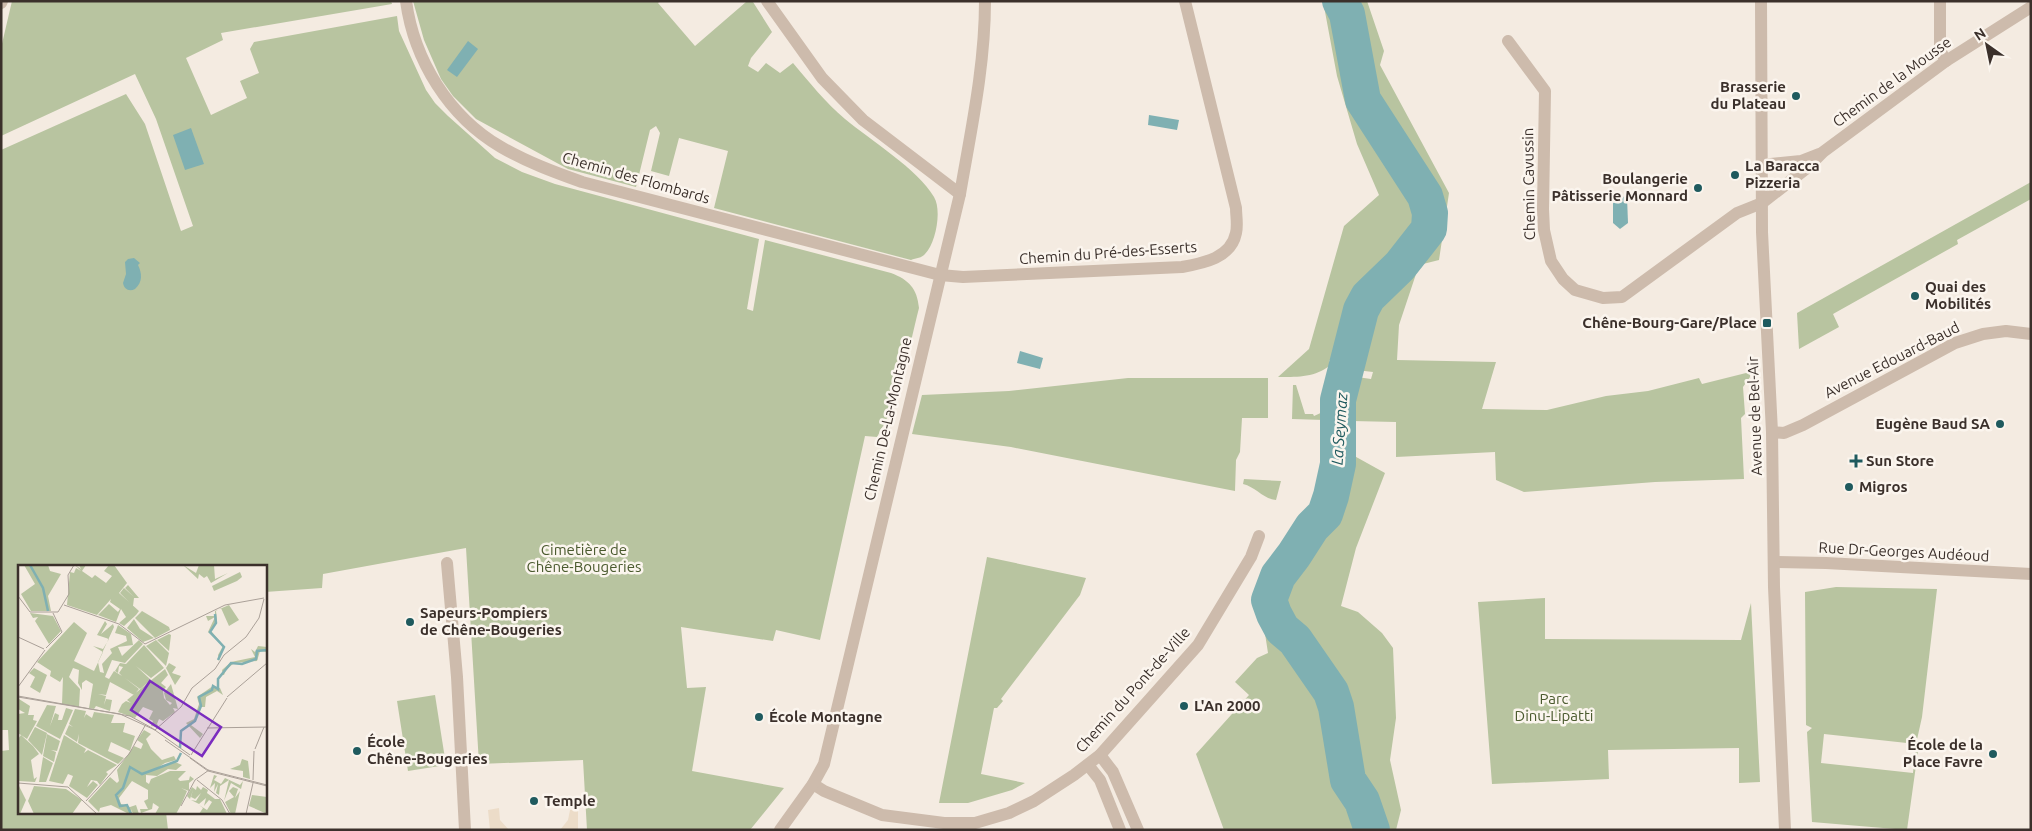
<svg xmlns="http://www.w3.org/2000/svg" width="2032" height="831" font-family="Ubuntu,sans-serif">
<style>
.green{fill:#b8c4a0;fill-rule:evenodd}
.plaza{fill:#ecdcc8}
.water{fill:#7fb0b2}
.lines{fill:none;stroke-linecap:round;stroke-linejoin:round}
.river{stroke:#7fb0b2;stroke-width:36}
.minor{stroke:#cdbbac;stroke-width:12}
.tertiary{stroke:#cdbbac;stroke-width:12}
.poi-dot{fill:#1f5a5e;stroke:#fbf5ee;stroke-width:2}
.labels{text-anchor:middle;stroke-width:5;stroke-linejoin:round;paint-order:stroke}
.street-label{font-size:15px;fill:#3b302b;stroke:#fbf5ee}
.poi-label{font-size:15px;font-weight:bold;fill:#3b302b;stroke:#fbf5ee;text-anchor:start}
.park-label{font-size:15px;fill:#4a5a2e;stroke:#fbf5ee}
.water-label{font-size:16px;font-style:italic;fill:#1f5a5e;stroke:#fbf5ee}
.inset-river{fill:none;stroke:#7fb0b2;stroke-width:2.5}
.inset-road{fill:none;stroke:#aaa098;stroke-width:1}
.view{fill:#7b2cbf;fill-opacity:0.15;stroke:#7b2cbf;stroke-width:2.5}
.inset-edge{fill:none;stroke:#3b302b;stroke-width:2.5}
</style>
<rect width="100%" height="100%" fill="#f4ebe1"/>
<g class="green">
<path d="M 12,1 L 391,1 L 392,4 L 221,33 L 223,40 L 186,58 L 211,115 L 247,98 L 240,81 L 259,73 L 250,49 L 254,42 L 397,16 L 399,31 L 426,90 L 435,103 L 448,116 L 495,158 L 522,172 L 555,184 L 759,239 L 747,309 L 753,311 L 765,240 L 891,273 C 909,280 917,288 919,308 C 908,351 901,398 877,437 L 865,436 L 820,640 L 776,630 L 773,641 L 681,627 L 687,688 L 706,687 L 692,771 L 784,788 L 750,830 L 587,830 L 583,760 L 479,764 L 466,548 L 323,574 L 322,588 L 265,592 L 265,566 L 19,566 L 19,812 L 166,812 L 168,830 L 1,830 L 1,751 L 9,750 L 8,730 L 1,730 L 1,150 L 126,94 L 145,124 L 181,231 L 193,226 L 156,119 L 135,74 L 1,136 L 1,48 Z"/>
<path d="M 413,1 L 660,1 L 658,3 L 695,46 L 746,2 L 753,2 L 772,32 L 751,58 L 748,66 L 758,72 L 766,63 L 780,73 L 793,63 C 809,82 826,103 845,119 C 870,140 918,169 934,197 C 942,210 936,243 925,254 C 922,258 916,258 911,260 L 714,208 L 728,151 L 679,138 L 669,176 L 651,171 L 660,133 L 656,126 L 650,130 L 636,187 L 568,169 L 476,119 L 453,96 L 441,79 L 424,40 Z"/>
<path d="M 1323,1 L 1367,1 L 1384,51 L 1380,65 L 1449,193 L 1439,260 L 1419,265 L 1399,325 L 1397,360 L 1496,362 L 1482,409 L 1547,410 L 1606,396 L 1648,391 L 1699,378 L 1702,384 L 1750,372 L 1750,377 L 1743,387 L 1745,414 L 1741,418 L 1744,479 L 1655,482 L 1524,492 L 1496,480 L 1495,452 L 1396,457 L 1396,422 L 1352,421 L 1357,377 L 1371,379 L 1373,372 L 1339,368 L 1342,358 L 1339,354 L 1329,361 L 1332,363 C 1318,378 1296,377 1278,377 L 1309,349 L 1344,226 L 1379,195 L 1357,144 L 1337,76 Z"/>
<path d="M 2031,182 L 2031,199 L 1957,240 L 1958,244 L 1833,314 L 1839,327 L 1799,349 L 1797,313 Z"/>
<path d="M 1128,378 L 1268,378 L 1268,418 L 1242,418 L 1240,452 L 1236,460 L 1235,491 L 1011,447 L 912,434 L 922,395 L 1009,391 Z"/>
<path d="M 1293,385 L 1296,385 L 1305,414 L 1313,414 L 1314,416 L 1325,411 L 1324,420 L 1292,419 Z"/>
<path d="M 1349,453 L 1385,473 L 1356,548 L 1341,606 L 1358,612 L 1382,633 L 1393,648 L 1396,718 L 1390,760 L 1401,810 L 1396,830 L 1224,830 L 1196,754 L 1249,695 L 1235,682 L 1257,658 L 1268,653 L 1262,614 L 1263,603 L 1267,591 L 1290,543 L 1312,522 Z"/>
<path d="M 1244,479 L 1281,481 L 1276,500 C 1263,499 1256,487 1243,484 Z"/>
<path d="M 987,557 L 1086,578 L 1080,595 L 1001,699 L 1003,701 L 997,708 L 994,708 L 981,774 L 1025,783 L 1012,790 L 968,803 L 939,803 Z"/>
<path d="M 1836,587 L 1937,589 L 1922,717 L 1916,744 L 1919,744 L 1907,830 L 1812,822 L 1807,732 L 1812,728 L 1806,725 L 1805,592 ZM 1824,734 L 1916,744 L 1913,773 L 1821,763 Z"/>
<path d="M 1545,598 L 1545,639 L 1741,640 L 1751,603 L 1760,782 L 1739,783 L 1739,748 L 1608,750 L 1609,779 L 1492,784 L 1478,602 Z"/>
<path d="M 435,695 L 446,765 L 408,771 L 397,701 Z"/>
</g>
<g class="plaza">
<path d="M 499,808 L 500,820 L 509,830 L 490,830 L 488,810 Z"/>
<path d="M 570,810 L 578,810 L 578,830 L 560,830 L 568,820 Z"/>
</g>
<g class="water">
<path d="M 468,41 L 478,49 L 457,77 L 447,70 Z"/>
<path d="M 1149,115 L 1179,120 L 1177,130 L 1148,125 Z"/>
<path d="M 191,128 L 204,164 L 185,170 L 173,135 Z"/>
<path d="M 1615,196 L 1627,197 L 1628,223 L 1620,229 L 1613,223 L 1613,198 Z"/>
<path d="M 134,258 L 140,263 L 138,265 C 142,273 143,282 135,289 C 129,292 124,289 123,283 L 126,274 L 125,262 L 128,259 Z"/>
<path d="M 1020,351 L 1043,358 L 1040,369 L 1017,363 Z"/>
</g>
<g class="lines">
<path class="river" d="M 1340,1 L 1347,14 L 1363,100 L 1425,196 L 1430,213 L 1429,229 L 1400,266 L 1368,297 L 1361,310 L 1338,400 L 1338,464 L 1331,496 L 1325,514 L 1312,527 L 1294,555 L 1278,576 L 1269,600 L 1274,614 L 1282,629 L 1295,640 L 1331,692 L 1336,707 L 1348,780 L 1362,801 L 1372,830"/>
<g class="minor">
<path d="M 406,1 C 414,60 449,117 501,147 C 527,162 554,172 582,182 L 940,275 L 963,277 L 1182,267 C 1204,263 1231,258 1236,233 C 1238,225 1236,216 1236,208 L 1185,1"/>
<path d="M 767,1 L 822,78 L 863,120 L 960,194"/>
<path d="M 1940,1 L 1940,50 L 1946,61"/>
<path d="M 1,3 L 2,1"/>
<path d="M 1508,41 L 1545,91 L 1543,209 L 1544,230 L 1551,261 L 1563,279 L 1575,290 L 1603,298 L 1622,297 L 1737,213 L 1762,203"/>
<path d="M 1772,432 L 1784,433 L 1803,425 L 1955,343 L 1983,334 L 2006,331 L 2031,334"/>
<path d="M 1775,562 L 1826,563 L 2031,574"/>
<path d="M 447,563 L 457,677 L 465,830"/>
<path d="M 1100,755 L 1113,772 L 1138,830"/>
<path d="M 1088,765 L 1100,780 L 1120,830"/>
<path d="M 813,784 L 824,791 L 882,815 L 944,823 L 975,823 L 1009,813 L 1034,801 L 1074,775 L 1100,755 L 1198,645 L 1251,557 L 1259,536"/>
</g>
<g class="tertiary">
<path d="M 1761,1 L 1762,232 L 1772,432 L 1774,587 L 1785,830"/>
<path d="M 1761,165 L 1801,161 L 1819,154"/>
<path d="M 1762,203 L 1807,168 L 1823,152 L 1946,61 L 2031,7"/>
<path d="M 780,830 L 813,784 L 824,764 L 960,194 C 971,130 985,66 985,1"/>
</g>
</g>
<g class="poi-dot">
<circle cx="1796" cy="96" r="5"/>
<circle cx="1735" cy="175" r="5"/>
<circle cx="1698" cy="188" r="5"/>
<circle cx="1915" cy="296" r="5"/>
<rect x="1762" y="318" width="10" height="10" rx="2.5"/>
<circle cx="2000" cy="424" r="5"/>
<path d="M1853.5 453.5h5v5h5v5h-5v5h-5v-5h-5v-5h5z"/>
<circle cx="1849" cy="487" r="5"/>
<circle cx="410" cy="622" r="5"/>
<circle cx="1184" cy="706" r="5"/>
<circle cx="759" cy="717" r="5"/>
<circle cx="357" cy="751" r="5"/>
<circle cx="1993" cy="754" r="5"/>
<circle cx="534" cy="801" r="5"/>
</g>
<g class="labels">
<g class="street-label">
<text transform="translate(1892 82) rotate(-36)" y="5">Chemin de la Mousse</text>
<text transform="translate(636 178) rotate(16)" y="5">Chemin des Flombards</text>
<text transform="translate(1529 184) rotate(-91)" y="5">Chemin Cavussin</text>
<text transform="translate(1108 253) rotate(-4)" y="5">Chemin du Pré-des-Esserts</text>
<text transform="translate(1892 360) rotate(-27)" y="5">Avenue Edouard-Baud</text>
<text transform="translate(1755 416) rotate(-92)" y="5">Avenue de Bel-Air</text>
<text transform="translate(888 419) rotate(-77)" y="5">Chemin De-La-Montagne</text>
<text transform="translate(1904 552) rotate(3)" y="5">Rue Dr-Georges Audéoud</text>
<text transform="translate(1133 690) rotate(-48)" y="5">Chemin du Pont-de-Ville</text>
</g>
<g class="poi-label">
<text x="1786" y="92" text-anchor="end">Brasserie<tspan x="1786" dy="17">du Plateau</tspan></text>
<text x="1745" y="171">La Baracca<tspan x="1745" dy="17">Pizzeria</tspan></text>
<text x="1688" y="184" text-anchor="end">Boulangerie<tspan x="1688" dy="17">Pâtisserie Monnard</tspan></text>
<text x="1925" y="292">Quai des<tspan x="1925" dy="17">Mobilités</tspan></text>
<text x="1757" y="328" text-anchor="end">Chêne-Bourg-Gare/Place</text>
<text x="1990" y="429" text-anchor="end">Eugène Baud SA</text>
<text x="1866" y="466">Sun Store</text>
<text x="1859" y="492">Migros</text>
<text x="420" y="618">Sapeurs-Pompiers<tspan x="420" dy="17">de Chêne-Bougeries</tspan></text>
<text x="1194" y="711">L'An 2000</text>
<text x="769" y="722">École Montagne</text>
<text x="367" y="747">École<tspan x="367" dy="17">Chêne-Bougeries</tspan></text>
<text x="1983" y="750" text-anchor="end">École de la<tspan x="1983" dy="17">Place Favre</tspan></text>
<text x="544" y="806">Temple</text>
</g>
<g class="park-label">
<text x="584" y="555">Cimetière de<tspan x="584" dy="17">Chêne-Bougeries</tspan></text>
<text x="1554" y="704">Parc<tspan x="1554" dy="17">Dinu-Lipatti</tspan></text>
</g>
<g class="water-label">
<text transform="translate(1339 429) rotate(-86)" y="6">La Seymaz</text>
</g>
</g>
<g transform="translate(18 565)">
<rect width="249" height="249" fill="#f4ebe1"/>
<path d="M 6,0 L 30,0 L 32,6 L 43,9 L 30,31 L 33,46 L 13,46 L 3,29 L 17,19 ZM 57,0 L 63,4 L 61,0 L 68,0 L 64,6 L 74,13 L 77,10 L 88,18 L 94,11 L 86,6 L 91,0 L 96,0 L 109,18 L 101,28 L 121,46 L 118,50 L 106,61 L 101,58 L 108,52 L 103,44 L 98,57 L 80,50 L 91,39 L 100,47 L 102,44 L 92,37 L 93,34 L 79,50 L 49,40 L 52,7 L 56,8 L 58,3 L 63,6 ZM 165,0 L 178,8 L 181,0 L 196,0 L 197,14 L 210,8 L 193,18 L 189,11 L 186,13 L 181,9 L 180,14 ZM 222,7 L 224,12 L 219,16 L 196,26 L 194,21 ZM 110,20 L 121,33 L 116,33 L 115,41 L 102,28 L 106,23 L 116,32 L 107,23 ZM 211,40 L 221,55 L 211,61 L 203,43 L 198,46 L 199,55 L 207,56 L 199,55 L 193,66 L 206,81 L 201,96 L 200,90 L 205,81 L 190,67 L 197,52 L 190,56 L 188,51 L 197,51 L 197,46 ZM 124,46 L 151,62 L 152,65 L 137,73 L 117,53 ZM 12,48 L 35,51 L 43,66 L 31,79 L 17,56 L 20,52 L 15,53 ZM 116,54 L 122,64 L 136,73 L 125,77 L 109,63 ZM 87,56 L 89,59 L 83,69 L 95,59 L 96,62 L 80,97 L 82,107 L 86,108 L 84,99 L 94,88 L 92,84 L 109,76 L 108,71 L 97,68 L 100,60 L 113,69 L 115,80 L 100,82 L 104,91 L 121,75 L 125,79 L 107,98 L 94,95 L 87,112 L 91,114 L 96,106 L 104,111 L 101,108 L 105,102 L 101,101 L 100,108 L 97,106 L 102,98 L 108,99 L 126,80 L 146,103 L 133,113 L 118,101 L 133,115 L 122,124 L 107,113 L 121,124 L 116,130 L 92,117 L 88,130 L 80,129 L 88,131 L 86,140 L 88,134 L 94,135 L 92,146 L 78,141 L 76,144 L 71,143 L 75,119 L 68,115 L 64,118 L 64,125 L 60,118 L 61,105 L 55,103 L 51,112 L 62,124 L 61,142 L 44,139 L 45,112 L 42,117 L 32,111 L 33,106 L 19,97 L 56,57 L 69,68 L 56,96 L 76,106 L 85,87 L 75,81 L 85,84 L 91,74 L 79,70 ZM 151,69 L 153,70 L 151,86 L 139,75 ZM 138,75 L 151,88 L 148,101 L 128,81 ZM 240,81 L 249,82 L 249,87 L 242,86 L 239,96 L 216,98 L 208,105 L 206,110 L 205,110 L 204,105 L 213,97 L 237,92 L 233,84 L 237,87 ZM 151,98 L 158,102 L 154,108 L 163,111 L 157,120 L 148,103 ZM 16,103 L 29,110 L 24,123 L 18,120 L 24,123 L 22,128 L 12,122 L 17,112 L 11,108 ZM 147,104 L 150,110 L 143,118 L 148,122 L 145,126 L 146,133 L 152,140 L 154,138 L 148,135 L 146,128 L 153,119 L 160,144 L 155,143 L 157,147 L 145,156 L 141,154 L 139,159 L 141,162 L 133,161 L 135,156 L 131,154 L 135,146 L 125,142 L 117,153 L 100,147 L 104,139 L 108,136 L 113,138 L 109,135 ZM 195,121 L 202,123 L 205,130 L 199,126 L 188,132 L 187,142 L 183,142 L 178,156 L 173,160 L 185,169 L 182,173 L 168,158 L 176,154 L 181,139 L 179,132 ZM 1,134 L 12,141 L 10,150 L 16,150 L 15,155 L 19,156 L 9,174 L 0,168 L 0,149 L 7,148 L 0,144 ZM 29,140 L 38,141 L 32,161 L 37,148 L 41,150 L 40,155 L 44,155 L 48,143 L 55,145 L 42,174 L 18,161 ZM 57,144 L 68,146 L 66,153 L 68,149 L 74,153 L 76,147 L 96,150 L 93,158 L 107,158 L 105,167 L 117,171 L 112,186 L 93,177 L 90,186 L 106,193 L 100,199 L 60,178 L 61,169 L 59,177 L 47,169 L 51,160 L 55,162 L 51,159 ZM 17,162 L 29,168 L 24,190 L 10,175 ZM 126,165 L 133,169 L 128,174 L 133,184 L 144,195 L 156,191 L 158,195 L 147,198 L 136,205 L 157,197 L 164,200 L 158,205 L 150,204 L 139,211 L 128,210 L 128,217 L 131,219 L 133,214 L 152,206 L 168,206 L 160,214 L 162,216 L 171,215 L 172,211 L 176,214 L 171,218 L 171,226 L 163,223 L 169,226 L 164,238 L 158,249 L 137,249 L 141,242 L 135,238 L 134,244 L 123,248 L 122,244 L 130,244 L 126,236 L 130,234 L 130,225 L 114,216 L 101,233 L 103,239 L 112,242 L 118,240 L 121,249 L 115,249 L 113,244 L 114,249 L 111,249 L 93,240 L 82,243 L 81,247 L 70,236 L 92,212 L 99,218 L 101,216 L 99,205 L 116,181 L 123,184 L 125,179 L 119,175 ZM 29,169 L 42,176 L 39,186 L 33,185 L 38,187 L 36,197 L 25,191 ZM 3,170 L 15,181 L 11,186 L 15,181 L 21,189 L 13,195 L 16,214 L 19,212 L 17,217 L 0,216 L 0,174 ZM 46,170 L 68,184 L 66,188 L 70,185 L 99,200 L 88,207 L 90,209 L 82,220 L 79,216 L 73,215 L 69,222 L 75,216 L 80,220 L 69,233 L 51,221 L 55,211 L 50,209 L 45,219 L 31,216 ZM 25,192 L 35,198 L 28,217 L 21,217 ZM 224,194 L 230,196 L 232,214 L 225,212 L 225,206 L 212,204 L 222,200 ZM 196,210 L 199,211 L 196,215 L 203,219 L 207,213 L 222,220 L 225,216 L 223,224 L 213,218 L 206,236 L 211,215 L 202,221 L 201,230 L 198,228 L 200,219 L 196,227 L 197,218 L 192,223 ZM 0,219 L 8,235 L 2,249 L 0,249 ZM 16,221 L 48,224 L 64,235 L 54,249 L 16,249 L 10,236 ZM 179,221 L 183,225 L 185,222 L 190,225 L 189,228 L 197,234 L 202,234 L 209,249 L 181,249 L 185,243 L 181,240 L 189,245 L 194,237 L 191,235 L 186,241 L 188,233 L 181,239 L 173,235 L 178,236 L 183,228 L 177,234 L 173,232 L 175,225 L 172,234 L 169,231 L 174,222 L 178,225 ZM 215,222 L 220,224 L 217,233 L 222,226 L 217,249 L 213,249 L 207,237 L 216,232 L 211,226 ZM 234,230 L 249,232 L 249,249 L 231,241 Z" fill="#b8c4a0"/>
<path class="inset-river" d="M 12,0 L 25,23 L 30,46M 197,49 L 198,58 L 192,67 L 206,82 L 200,95M 162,183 L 163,166 L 177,156 L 183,141 L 181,132 L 194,125 L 195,121 L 200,124 L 200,114 L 213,98 L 224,99 L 238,94 L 239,86 L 249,85M 113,249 L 109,240 L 102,241 L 98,230 L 105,223 L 112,202 L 124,209 L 159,196 L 163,188"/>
<path class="inset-road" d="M 0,31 L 12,47 L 40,47 L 51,29 L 50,10 L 56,0M 46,40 L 101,59 L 127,79M 0,72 L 26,84M 127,79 L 207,40 L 246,33M 28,83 L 44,67 L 35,48M 0,122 L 27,85M 0,131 L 112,151 L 134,163 L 172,190M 0,132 L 102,149 L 137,165M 209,132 L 249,98M 189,163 L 249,162M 137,165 L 163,142 L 174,123 L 197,104 L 206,90 L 228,72 L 241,53 L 246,34M 147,175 L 190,205 L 249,220M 237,184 L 246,162M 173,190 L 209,133M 172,193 L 190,206 L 249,221M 179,215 L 204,235 L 212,249M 235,215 L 236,186M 0,218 L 50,222 L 79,249M 68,236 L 111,189 L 128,159M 163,241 L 177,215 L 191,205M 228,249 L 235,218"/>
<path class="view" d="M 132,116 L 203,162 L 184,191 L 113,145 Z"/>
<rect width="249" height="249" class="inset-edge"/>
</g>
<rect width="2032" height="831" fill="none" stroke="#3b302b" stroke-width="5"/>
<g transform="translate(1987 45) rotate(327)" stroke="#fbf5ee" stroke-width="4" paint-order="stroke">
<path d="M0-4L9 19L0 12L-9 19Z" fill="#3b302b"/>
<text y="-8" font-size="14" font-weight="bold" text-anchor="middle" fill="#3b302b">N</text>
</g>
</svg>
